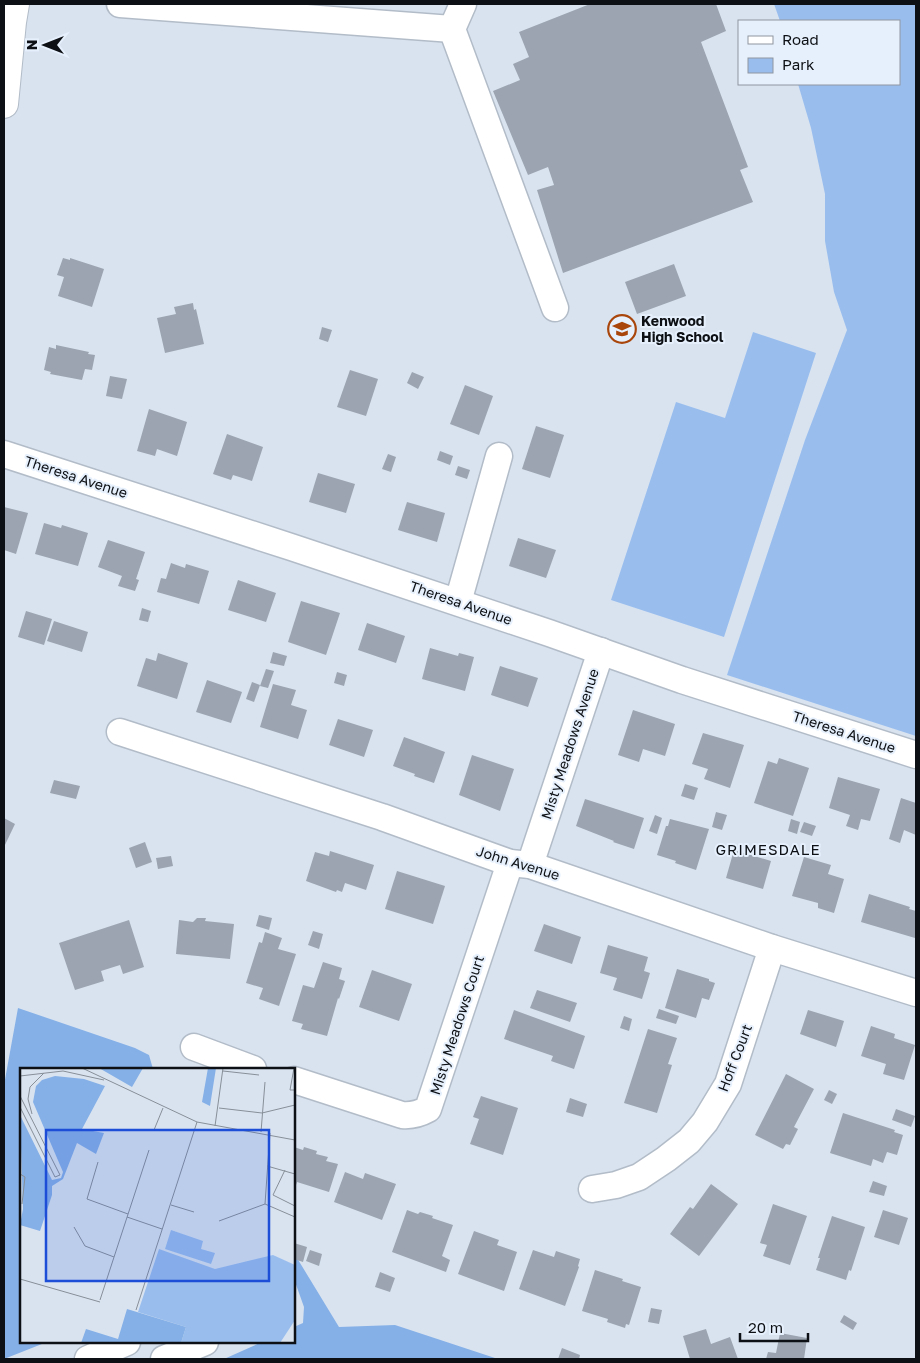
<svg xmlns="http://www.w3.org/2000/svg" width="920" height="1363" font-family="'Golos Text',sans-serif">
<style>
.green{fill:#99beee}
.forest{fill:#85b0e7}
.building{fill:#9ba4b0}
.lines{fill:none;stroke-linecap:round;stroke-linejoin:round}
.minor-casing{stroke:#b2bcc8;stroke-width:29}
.major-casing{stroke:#b2bcc8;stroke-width:30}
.minor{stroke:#fff;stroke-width:26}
.major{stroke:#fff;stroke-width:28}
.labels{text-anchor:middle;stroke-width:4;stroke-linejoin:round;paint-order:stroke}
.poi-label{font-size:14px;font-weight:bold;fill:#0d1014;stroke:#e6f0fd;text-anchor:start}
.street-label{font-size:14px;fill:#0d1014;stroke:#e6f0fd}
.neighbourhood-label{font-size:15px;letter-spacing:1px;fill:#0d1014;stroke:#e6f0fd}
.inset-road{fill:none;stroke:#878f98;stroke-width:1}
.view{fill:#1d4ed8;fill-opacity:0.15;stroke:#1d4ed8;stroke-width:2.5}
.inset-edge{fill:none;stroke:#0d1014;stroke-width:2.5}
</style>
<rect width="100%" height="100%" fill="#d9e3f0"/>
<g class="green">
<path d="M 774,4 L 916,4 L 916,736 L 727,675 L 805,440 L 847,330 L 834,292 L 825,241 L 825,194 L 811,128 L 798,84 L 899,84 L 899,21 L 780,21 Z"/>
<path d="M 753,332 L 816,353 L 724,637 L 611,600 L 676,402 L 725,418 Z"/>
</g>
<g class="forest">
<path d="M 18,1008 L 135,1048 L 149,1055 L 153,1069 L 21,1069 L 21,1342 L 47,1342 L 4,1359 L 4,1085 Z"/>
<path d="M 294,1257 L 297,1258 L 339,1327 L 395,1325 L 498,1359 L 224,1359 L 262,1342 L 294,1342 L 294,1327 L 303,1323 L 304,1307 L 294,1279 Z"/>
</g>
<g class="building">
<path d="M 590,4 L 716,4 L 726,31 L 701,42 L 748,167 L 740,170 L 753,202 L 563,273 L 537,190 L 554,185 L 548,167 L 528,175 L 493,91 L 520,80 L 513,64 L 529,57 L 519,32 Z"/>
<path d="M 63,258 L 70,260 L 70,258 L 104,269 L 92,307 L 58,296 L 64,277 L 57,275 Z"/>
<path d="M 674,264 L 686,296 L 637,314 L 625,282 Z"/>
<path d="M 193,303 L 194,310 L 196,309 L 204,344 L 165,353 L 157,318 L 176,314 L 174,307 Z"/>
<path d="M 322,327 L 332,330 L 328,342 L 319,339 Z"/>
<path d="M 56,345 L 89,352 L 88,354 L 95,355 L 92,370 L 85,369 L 82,380 L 50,374 L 51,372 L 44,370 L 49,347 L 56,349 Z"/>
<path d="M 350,370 L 378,379 L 366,416 L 337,407 Z"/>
<path d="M 412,372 L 424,377 L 418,389 L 407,383 Z"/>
<path d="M 110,376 L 127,379 L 122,399 L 106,396 Z"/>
<path d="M 465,385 L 493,396 L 479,435 L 450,424 Z"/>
<path d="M 149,409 L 187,422 L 177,456 L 157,449 L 155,456 L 137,451 Z"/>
<path d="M 536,426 L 564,435 L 550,478 L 522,469 Z"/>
<path d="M 227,434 L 263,447 L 252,481 L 233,475 L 231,480 L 213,474 Z"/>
<path d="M 440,451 L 453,456 L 450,465 L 437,460 Z"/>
<path d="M 388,454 L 396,457 L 391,472 L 382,469 Z"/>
<path d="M 458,466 L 470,470 L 467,479 L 455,475 Z"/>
<path d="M 318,473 L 355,484 L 346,513 L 309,502 Z"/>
<path d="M 407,502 L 445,513 L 437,542 L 398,530 Z"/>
<path d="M 4,507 L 28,513 L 16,554 L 4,550 Z"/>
<path d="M 44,523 L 61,528 L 62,525 L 88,533 L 78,566 L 35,554 Z"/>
<path d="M 518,538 L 556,550 L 546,578 L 509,566 Z"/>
<path d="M 108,540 L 145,552 L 136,579 L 139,580 L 135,591 L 118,586 L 122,576 L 98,567 Z"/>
<path d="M 171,563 L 185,568 L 186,564 L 209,571 L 199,604 L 157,592 L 161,578 L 166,579 Z"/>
<path d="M 238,580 L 276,593 L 266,622 L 228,610 Z"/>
<path d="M 301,601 L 340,613 L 326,655 L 288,642 Z"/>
<path d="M 142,608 L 151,611 L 148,622 L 139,620 Z"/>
<path d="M 26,611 L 52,619 L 44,645 L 18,637 Z"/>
<path d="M 54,621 L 88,632 L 82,652 L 47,641 Z"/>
<path d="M 367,623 L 405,636 L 396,663 L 358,650 Z"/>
<path d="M 430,648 L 458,656 L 459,653 L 474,657 L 465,691 L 422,679 Z"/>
<path d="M 273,652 L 287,656 L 284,666 L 270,663 Z"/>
<path d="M 158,653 L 188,663 L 177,699 L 137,686 L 146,658 L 156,661 Z"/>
<path d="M 500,666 L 538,678 L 528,707 L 491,695 Z"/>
<path d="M 266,669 L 274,671 L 268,688 L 260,686 Z"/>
<path d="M 337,672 L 347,675 L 344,686 L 334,683 Z"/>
<path d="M 207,680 L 242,692 L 231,723 L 196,712 Z"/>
<path d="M 252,682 L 260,685 L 254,702 L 246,699 Z"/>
<path d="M 273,684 L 296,690 L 291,705 L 307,710 L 298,739 L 260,727 Z"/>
<path d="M 633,710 L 675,724 L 665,756 L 643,749 L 639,762 L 618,755 Z"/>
<path d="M 338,719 L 373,730 L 364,757 L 329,745 Z"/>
<path d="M 703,733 L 744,745 L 730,788 L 704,779 L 708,769 L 692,764 Z"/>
<path d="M 404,737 L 445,752 L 434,783 L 414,776 L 415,774 L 393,766 Z"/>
<path d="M 472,755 L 514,769 L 500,811 L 459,795 Z"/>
<path d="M 779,758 L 809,768 L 793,816 L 754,803 L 768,761 L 777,764 Z"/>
<path d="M 838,777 L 880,789 L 870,821 L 861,819 L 858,830 L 846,826 L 850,815 L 829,808 Z"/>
<path d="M 54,780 L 80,786 L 76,799 L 50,793 Z"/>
<path d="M 685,784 L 698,788 L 694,800 L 681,796 Z"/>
<path d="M 901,798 L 916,803 L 916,835 L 904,830 L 900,843 L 889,839 Z"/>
<path d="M 585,799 L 644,818 L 634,849 L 613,842 L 614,841 L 576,826 Z"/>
<path d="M 716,812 L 727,815 L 722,830 L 712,827 Z"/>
<path d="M 655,815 L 662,818 L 657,834 L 649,831 Z"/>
<path d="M 4,818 L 15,824 L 4,847 Z"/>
<path d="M 670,819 L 709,829 L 696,870 L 675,863 L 676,861 L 657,855 L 666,826 L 668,826 Z"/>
<path d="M 791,819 L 800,822 L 797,834 L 788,831 Z"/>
<path d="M 804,822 L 816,826 L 812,836 L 800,832 Z"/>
<path d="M 145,842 L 152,862 L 136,868 L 129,848 Z"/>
<path d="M 734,850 L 771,861 L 763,889 L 726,878 Z"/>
<path d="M 330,851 L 374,865 L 366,890 L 345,883 L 342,892 L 337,890 L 336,892 L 306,881 L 315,852 L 329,856 Z"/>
<path d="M 171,856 L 173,866 L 158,869 L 156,858 Z"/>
<path d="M 804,857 L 831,865 L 828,874 L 844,879 L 834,913 L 818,908 L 818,903 L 792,896 Z"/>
<path d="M 397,871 L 445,886 L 433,924 L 385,909 Z"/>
<path d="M 869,894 L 910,907 L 909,909 L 916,911 L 915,938 L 861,922 Z"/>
<path d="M 259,915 L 272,918 L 269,930 L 256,926 Z"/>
<path d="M 197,918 L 206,918 L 205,921 L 234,924 L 230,959 L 176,954 L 179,920 L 193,922 Z"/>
<path d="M 129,920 L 144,967 L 123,974 L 120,965 L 101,971 L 104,981 L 75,990 L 59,943 Z"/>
<path d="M 544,924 L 581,937 L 572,964 L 534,951 Z"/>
<path d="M 313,931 L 323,934 L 319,949 L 308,945 Z"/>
<path d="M 265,932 L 282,938 L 278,949 L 296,954 L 279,1006 L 259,999 L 263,988 L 246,983 L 259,942 L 262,943 Z"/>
<path d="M 608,945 L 648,957 L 644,971 L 650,973 L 642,999 L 613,990 L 617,978 L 600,973 Z"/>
<path d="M 323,962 L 342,968 L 339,979 L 345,981 L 339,999 L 338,998 L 327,1036 L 301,1029 L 303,1024 L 292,1021 L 303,985 L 314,988 Z"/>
<path d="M 677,969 L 709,979 L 709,981 L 715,983 L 709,1000 L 702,998 L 696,1018 L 665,1008 Z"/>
<path d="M 372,970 L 412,984 L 399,1021 L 359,1007 Z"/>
<path d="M 537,990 L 577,1003 L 570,1022 L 530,1008 Z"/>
<path d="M 659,1009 L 679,1016 L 676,1024 L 656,1018 Z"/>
<path d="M 514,1010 L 585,1036 L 574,1069 L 551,1061 L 553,1056 L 504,1039 Z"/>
<path d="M 808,1010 L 844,1021 L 836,1047 L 800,1034 Z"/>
<path d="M 624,1016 L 632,1019 L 629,1031 L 620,1028 Z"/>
<path d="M 871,1026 L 895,1034 L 894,1038 L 915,1045 L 904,1080 L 883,1074 L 886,1064 L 861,1056 Z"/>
<path d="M 648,1029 L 677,1038 L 668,1064 L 672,1065 L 657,1113 L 624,1103 Z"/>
<path d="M 786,1074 L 814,1089 L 794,1127 L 798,1129 L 790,1145 L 786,1144 L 783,1149 L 755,1135 Z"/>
<path d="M 829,1090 L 837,1094 L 832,1104 L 824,1100 Z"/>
<path d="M 481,1096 L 518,1108 L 503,1155 L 470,1144 L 479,1119 L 473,1117 Z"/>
<path d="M 570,1098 L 587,1104 L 583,1117 L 566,1112 Z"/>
<path d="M 896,1109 L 915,1116 L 911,1127 L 892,1120 Z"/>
<path d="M 843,1113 L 895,1130 L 894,1132 L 903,1135 L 897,1155 L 887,1152 L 883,1163 L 873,1159 L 871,1166 L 830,1153 Z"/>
<path d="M 294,1147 L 303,1150 L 304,1147 L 317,1151 L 316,1154 L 328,1157 L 326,1161 L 338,1164 L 329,1192 L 297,1182 L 294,1191 Z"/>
<path d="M 345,1172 L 363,1179 L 365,1173 L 396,1184 L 382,1220 L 334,1202 Z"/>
<path d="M 873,1181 L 887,1186 L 884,1196 L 869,1192 Z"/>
<path d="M 711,1184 L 738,1204 L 699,1256 L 670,1234 L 690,1207 L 693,1209 Z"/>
<path d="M 773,1204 L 807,1216 L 790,1265 L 763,1256 L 767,1245 L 760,1243 Z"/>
<path d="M 407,1210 L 418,1214 L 420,1212 L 433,1216 L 432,1218 L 453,1225 L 442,1256 L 450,1260 L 446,1272 L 392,1252 Z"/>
<path d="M 883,1210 L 908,1218 L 899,1245 L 874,1237 Z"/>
<path d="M 832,1216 L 865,1227 L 851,1271 L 849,1270 L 846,1280 L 816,1270 L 820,1258 L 818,1258 Z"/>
<path d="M 474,1231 L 499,1240 L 497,1245 L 517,1252 L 504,1291 L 458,1274 Z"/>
<path d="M 294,1243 L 307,1247 L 303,1262 L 294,1259 Z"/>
<path d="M 310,1250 L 322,1254 L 319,1266 L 306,1261 Z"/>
<path d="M 533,1250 L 554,1257 L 556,1251 L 580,1259 L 578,1266 L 579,1267 L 565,1306 L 519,1289 Z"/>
<path d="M 595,1270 L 623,1279 L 622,1281 L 641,1287 L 629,1325 L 626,1324 L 625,1328 L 607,1322 L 608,1319 L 582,1311 Z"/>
<path d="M 380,1272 L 395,1278 L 390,1292 L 375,1287 Z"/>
<path d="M 651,1308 L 662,1310 L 659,1324 L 648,1322 Z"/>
<path d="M 844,1315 L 857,1323 L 853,1330 L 840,1322 Z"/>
<path d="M 706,1329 L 711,1344 L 730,1337 L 738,1359 L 690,1359 L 683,1336 Z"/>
<path d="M 780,1333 L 807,1338 L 804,1359 L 766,1359 L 768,1352 L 776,1353 Z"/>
<path d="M 562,1348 L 580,1355 L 579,1359 L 558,1359 Z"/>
</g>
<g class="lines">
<defs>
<g id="minor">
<path d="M 120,4 L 452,29"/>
<path d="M 463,4 L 452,29 L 555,308"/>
<path d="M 4,454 L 291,547 L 549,633 L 682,680 L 916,755"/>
<path d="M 458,602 L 499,456"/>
<path d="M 120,732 L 382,817 L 510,863 L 530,865 L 772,948 L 916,993"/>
<path d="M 530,865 L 601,651"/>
<path d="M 194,1047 L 253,1069"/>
<path d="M 294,1080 L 402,1115 C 412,1116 419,1114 428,1109 L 510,863"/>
<path d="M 592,1189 L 616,1185 L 639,1177 L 666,1159 L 689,1141 L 705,1122 L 728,1084 L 772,948"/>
<path d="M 88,1359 L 127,1342"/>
<path d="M 164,1359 L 205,1342"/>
</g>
<path id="major" d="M 4,104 L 12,22 L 15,4"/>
</defs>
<use href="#minor" class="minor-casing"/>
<use href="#major" class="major-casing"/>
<use href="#minor" class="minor"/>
<use href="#major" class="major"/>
</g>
<defs>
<symbol id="school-ring" viewBox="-11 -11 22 22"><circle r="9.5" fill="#e6f0fd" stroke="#a9460c" stroke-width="1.5"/><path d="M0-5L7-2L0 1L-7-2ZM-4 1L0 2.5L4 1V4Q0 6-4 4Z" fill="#a9460c"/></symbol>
</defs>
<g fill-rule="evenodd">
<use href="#school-ring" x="606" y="313" width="32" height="32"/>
</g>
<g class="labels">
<g class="poi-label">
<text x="641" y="326">Kenwood<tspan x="641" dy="16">High School</tspan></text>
</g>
<g class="street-label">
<text transform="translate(76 477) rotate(18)" y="5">Theresa Avenue</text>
<text transform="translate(461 603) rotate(19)" y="5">Theresa Avenue</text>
<text transform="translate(844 732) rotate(18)" y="5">Theresa Avenue</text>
<text transform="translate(570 744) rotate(-72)" y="5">Misty Meadows Avenue</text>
<text transform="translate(518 863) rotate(17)" y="5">John Avenue</text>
<text transform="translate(457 1025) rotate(-72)" y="5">Misty Meadows Court</text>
<text transform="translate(735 1058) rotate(-69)" y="5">Hoff Court</text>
</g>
<g class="neighbourhood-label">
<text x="768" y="855">GRIMESDALE</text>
</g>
</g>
<g transform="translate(20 1068)">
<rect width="275" height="275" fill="#d9e3f0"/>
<path d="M 151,162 L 183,173 L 181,181 L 195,185 L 191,196 L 145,181 ZM 139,181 L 195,201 L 253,187 L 275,197 L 275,252 L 260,275 L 161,275 L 166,259 L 118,244 Z" fill="#99beee"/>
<path d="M 79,0 L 123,0 L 112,19 ZM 188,0 L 196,0 L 190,38 L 182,34 ZM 35,8 L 64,11 L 85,18 L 62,61 L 84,65 L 76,86 L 57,75 L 43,111 L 32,118 L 32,127 L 20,163 L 0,157 L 3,141 L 0,47 L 32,112 L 41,110 L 43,104 L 13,34 L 16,18 L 22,12 ZM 107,241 L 166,259 L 161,275 L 61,275 L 66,261 L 98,271 Z" fill="#85b0e7"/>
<path class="inset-road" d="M 62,0 L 177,54 L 275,72M 274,0 L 270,22 L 275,22M 203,3 L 239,7M 0,8 L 43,3 L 84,12M 0,28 L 40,107 L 35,109 L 0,39M 199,40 L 242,45 L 275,37M 12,46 L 8,31 L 10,19 L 24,5M 195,58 L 203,0M 134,62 L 143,40M 241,64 L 245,14M 78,94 L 67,131 L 108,146M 247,98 L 275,106M 265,102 L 253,127 L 275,138M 0,106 L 5,109 L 2,136M 245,136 L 250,65M 151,137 L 174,144M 107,149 L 142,161M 199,153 L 245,136 L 275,149M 54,159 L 65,178 L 94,189M 0,211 L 80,234M 80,232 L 129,82M 116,242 L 177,54"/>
<path class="view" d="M 26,62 L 249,62 L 249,213 L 26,213 Z"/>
<rect width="275" height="275" class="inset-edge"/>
</g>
<rect width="920" height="1363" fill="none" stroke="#0d1014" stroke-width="10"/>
<rect x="738" y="20" width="162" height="65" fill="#e6f0fd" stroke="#8f96a0"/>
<rect x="748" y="36" width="25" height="8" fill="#ffffff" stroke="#8f96a0"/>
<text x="782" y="45" font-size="15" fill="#0d1014">Road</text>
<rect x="748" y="58" width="25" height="15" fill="#99beee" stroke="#8f96a0"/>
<text x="782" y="70" font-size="15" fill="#0d1014">Park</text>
<g transform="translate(45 45) rotate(270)" stroke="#e6f0fd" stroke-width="4" paint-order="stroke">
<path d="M0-4L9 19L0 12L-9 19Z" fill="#0d1014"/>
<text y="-8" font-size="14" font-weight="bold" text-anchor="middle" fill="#0d1014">N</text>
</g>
<path d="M740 1333v8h68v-8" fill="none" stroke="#0d1014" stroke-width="2.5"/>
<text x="748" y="1333" font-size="15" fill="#0d1014" stroke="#e6f0fd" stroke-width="4" paint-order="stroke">20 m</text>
</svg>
